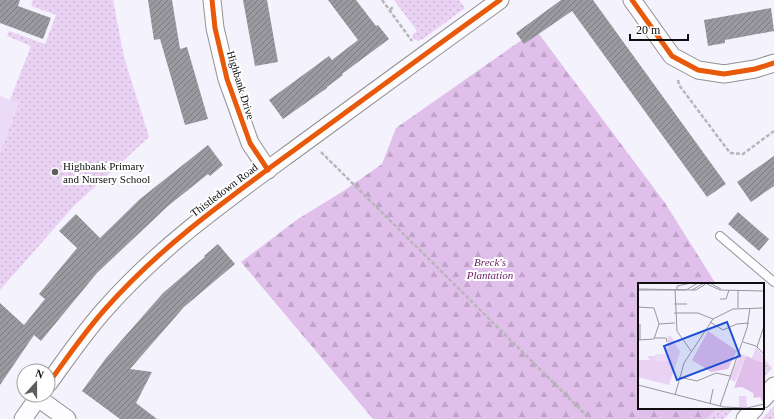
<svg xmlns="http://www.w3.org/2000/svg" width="774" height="419" font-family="Georgia,serif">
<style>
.grass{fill:url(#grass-dots)}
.forest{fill:url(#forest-firs)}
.pitch{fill:#ebdbf6}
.building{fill:url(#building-hatch)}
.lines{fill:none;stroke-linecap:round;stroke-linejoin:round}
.service-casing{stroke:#929195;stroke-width:10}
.minor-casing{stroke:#929195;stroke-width:19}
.path{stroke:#b7b6b8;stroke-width:2.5;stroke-dasharray:4 2;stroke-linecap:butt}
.service{stroke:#fdfdff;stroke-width:8}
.minor{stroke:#fdfdff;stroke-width:17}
.cycleway-casing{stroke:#fff;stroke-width:8}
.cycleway{stroke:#e8590c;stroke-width:5}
.poi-dot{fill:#5e5e61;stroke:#fff;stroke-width:1.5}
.labels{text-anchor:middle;stroke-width:4;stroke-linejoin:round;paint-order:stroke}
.street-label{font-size:11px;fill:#0e0e0e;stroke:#fff}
.poi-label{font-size:11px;fill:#0e0e0e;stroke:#fff;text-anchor:start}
.park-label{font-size:11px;font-style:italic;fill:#691b62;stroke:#fff}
.inset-road{fill:none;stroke:#98979d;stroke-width:1}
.view{fill:#1d4ed8;fill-opacity:0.15;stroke:#1d4ed8;stroke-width:2}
.inset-edge{fill:none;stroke:#0e0e0e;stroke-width:2}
</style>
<defs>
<pattern id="grass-dots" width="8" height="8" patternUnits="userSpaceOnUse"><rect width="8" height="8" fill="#e9d2f3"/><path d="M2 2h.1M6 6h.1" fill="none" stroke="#c7b3cf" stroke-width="1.8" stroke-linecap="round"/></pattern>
<pattern id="forest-firs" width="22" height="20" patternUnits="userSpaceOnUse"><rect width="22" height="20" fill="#e1bfeb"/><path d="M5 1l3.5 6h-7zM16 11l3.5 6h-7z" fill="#c0a3c8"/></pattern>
<pattern id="building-hatch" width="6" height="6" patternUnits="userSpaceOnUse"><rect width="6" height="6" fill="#99999f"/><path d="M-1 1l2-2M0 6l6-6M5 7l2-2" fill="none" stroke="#7b7b80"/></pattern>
</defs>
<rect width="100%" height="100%" fill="#f4f2fc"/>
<g class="grass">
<path d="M 33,0 L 113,0 L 124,57 L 149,137 L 73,207 L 0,290 L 0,152 L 19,103 L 10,100 L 31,46 L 7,36 L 9,31 L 45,44 L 56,15 L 31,6 Z"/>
<path d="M 394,0 L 459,0 L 465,8 L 423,39 L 418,41 L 414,39 L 412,35 L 417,31 Z"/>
<path d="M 764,358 L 772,368 L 763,378 L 763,359 Z"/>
<path d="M 774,406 L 774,419 L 762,419 Z"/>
<path d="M 717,408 L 734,408 L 724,419 L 707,419 Z"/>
</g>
<path class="forest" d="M 536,30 L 665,203 L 716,284 L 639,284 L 639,408 L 717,408 L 707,419 L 373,419 L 241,262 L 298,219 L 345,190 L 382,164 L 396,128 Z"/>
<path class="pitch" d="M 0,96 L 19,103 L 0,152 Z"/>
<g class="building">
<path d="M 0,0 L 20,0 L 18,6 L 51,18 L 43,39 L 0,23 Z"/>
<path d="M 148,0 L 172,0 L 180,49 L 187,47 L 208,119 L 185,125 L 160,39 L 154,40 Z"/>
<path d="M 243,0 L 267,0 L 278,62 L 255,66 Z"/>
<path d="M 328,0 L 356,0 L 376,26 L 378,25 L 389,39 L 342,74 L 343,75 L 327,87 L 327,88 L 283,119 L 269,100 L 329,56 L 332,60 L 358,40 Z"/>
<path d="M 561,0 L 593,0 L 726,184 L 707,197 L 572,11 L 524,44 L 516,33 Z"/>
<path d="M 771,8 L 774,31 L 725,40 L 725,43 L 708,46 L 704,20 Z"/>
<path d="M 208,145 L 223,165 L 210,176 L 208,174 L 168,206 L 97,273 L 41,341 L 34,335 L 0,385 L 0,303 L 24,325 L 45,299 L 39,294 L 77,248 L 59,231 L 76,214 L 100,238 L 140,199 Z"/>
<path d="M 774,156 L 774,186 L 751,202 L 737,182 Z"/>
<path d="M 738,212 L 769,239 L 759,251 L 728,224 Z"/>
<path d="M 218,244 L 235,264 L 184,307 L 130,369 L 152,372 L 136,403 L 157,419 L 120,419 L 82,391 L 106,358 L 163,293 L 205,257 L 204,256 Z"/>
</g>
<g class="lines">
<defs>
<path id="service" d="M 720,236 L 774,282"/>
<g id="minor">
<path d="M 212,0 L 215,28 L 227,79 L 250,143 L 268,170"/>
<path d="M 632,0 L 672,56 L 698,70 L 724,74 L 755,69 L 774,63"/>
<path d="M 48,384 C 67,358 85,331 107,307 C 162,245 230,197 297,148 C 364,99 432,49 500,0"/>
<path d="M 38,398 L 67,419"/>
<path d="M 763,399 L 774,386"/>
<path d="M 23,419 L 40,395"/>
<path d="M 745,419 L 755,408"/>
</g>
</defs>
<use href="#service" class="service-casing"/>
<use href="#minor" class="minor-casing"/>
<g class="path">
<path d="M 382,0 L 412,41"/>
<path d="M 390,10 L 394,6"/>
<path d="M 678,80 L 679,85 L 730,153 L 743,154 L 774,131"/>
<path d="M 321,152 L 590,419"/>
</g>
<use href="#service" class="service"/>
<use href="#minor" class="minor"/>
<defs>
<g id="cycleway">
<path d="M 212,0 L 215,28 L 227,79 L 250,143 L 268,170"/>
<path d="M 632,0 L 672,56 L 698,70 L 724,74 L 755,69 L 774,63"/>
<path d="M 48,384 C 67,358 85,331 107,307 C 162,245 230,197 297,148 C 364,99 432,49 500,0"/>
</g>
</defs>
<use href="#cycleway" class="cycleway-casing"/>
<use href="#cycleway" class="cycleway"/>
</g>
<circle class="poi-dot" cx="55" cy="172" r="4"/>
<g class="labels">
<g class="street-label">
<text transform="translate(241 85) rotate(73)" y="4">Highbank Drive</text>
<text transform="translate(224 190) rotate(-37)" y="4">Thistledown Road</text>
</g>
<g class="poi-label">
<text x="63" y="170">Highbank Primary<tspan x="63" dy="13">and Nursery School</tspan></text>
</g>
<g class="park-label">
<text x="490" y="266">Breck's<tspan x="490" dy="13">Plantation</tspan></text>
</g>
</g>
<g transform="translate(638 283)">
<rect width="126" height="126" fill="#f4f2fc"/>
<path d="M 30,53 L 33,53 L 42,69 L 31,102 L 0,94 L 0,77 L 12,77 L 9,74 L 12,73 L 18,73 L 18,78 L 31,71 L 28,65 L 31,65 L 29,62 ZM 102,71 L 108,73 L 97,99 L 91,96 ZM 101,113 L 108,113 L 109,124 L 101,124 Z" fill="#e9d2f3"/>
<path d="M 70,48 L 99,68 L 90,86 L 73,89 L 54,77 ZM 108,73 L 126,80 L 125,120 L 122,114 L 116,115 L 115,110 L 104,104 L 96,105 Z" fill="#e1bfeb"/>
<path d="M 118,64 L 126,73 L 126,80 L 114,75 Z" fill="#e9d2f3"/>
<path d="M 17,71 L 31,71 L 31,78 L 18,78 Z" fill="#ebdbf6"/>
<path class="inset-road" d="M 72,0 L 83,6M 69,1 L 82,7 L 126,8M 0,6 L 58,7 L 69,0M 37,6 L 39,48 L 53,68M 39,6 L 39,3 L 53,0M 0,7 L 48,7 L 60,0M 54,7 L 66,0M 100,7 L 100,25M 82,16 L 88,16 L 91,7M 36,21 L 49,21M 0,24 L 16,25 L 21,41 L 16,56 L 0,57M 36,30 L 60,30 L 75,36M 72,39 L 85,47 L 99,41 L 111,40M 2,41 L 2,57M 21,41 L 37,40M 17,55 L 28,55 L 29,59M 105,59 L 118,63 L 126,71M 119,64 L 126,43M 41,94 L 59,98 L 78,90 L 92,93M 0,102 L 86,124 L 109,125 L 126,121M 37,112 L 46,80 L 75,36 L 95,26 L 126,25M 72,121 L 75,106M 82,123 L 109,45 L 112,25"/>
<path class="view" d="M 89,39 L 102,73 L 39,97 L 26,63 Z"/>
<rect width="126" height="126" class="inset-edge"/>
</g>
<g transform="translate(36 383) rotate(21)"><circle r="19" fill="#ffffff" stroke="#9f9f9f"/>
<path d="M0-3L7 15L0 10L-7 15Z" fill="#5e5e61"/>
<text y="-6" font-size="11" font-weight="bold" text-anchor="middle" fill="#0e0e0e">N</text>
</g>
<path d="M630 34v6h58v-6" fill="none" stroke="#0e0e0e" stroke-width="2"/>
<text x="636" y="34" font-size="12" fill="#0e0e0e" stroke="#ffffff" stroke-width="3" paint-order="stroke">20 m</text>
</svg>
